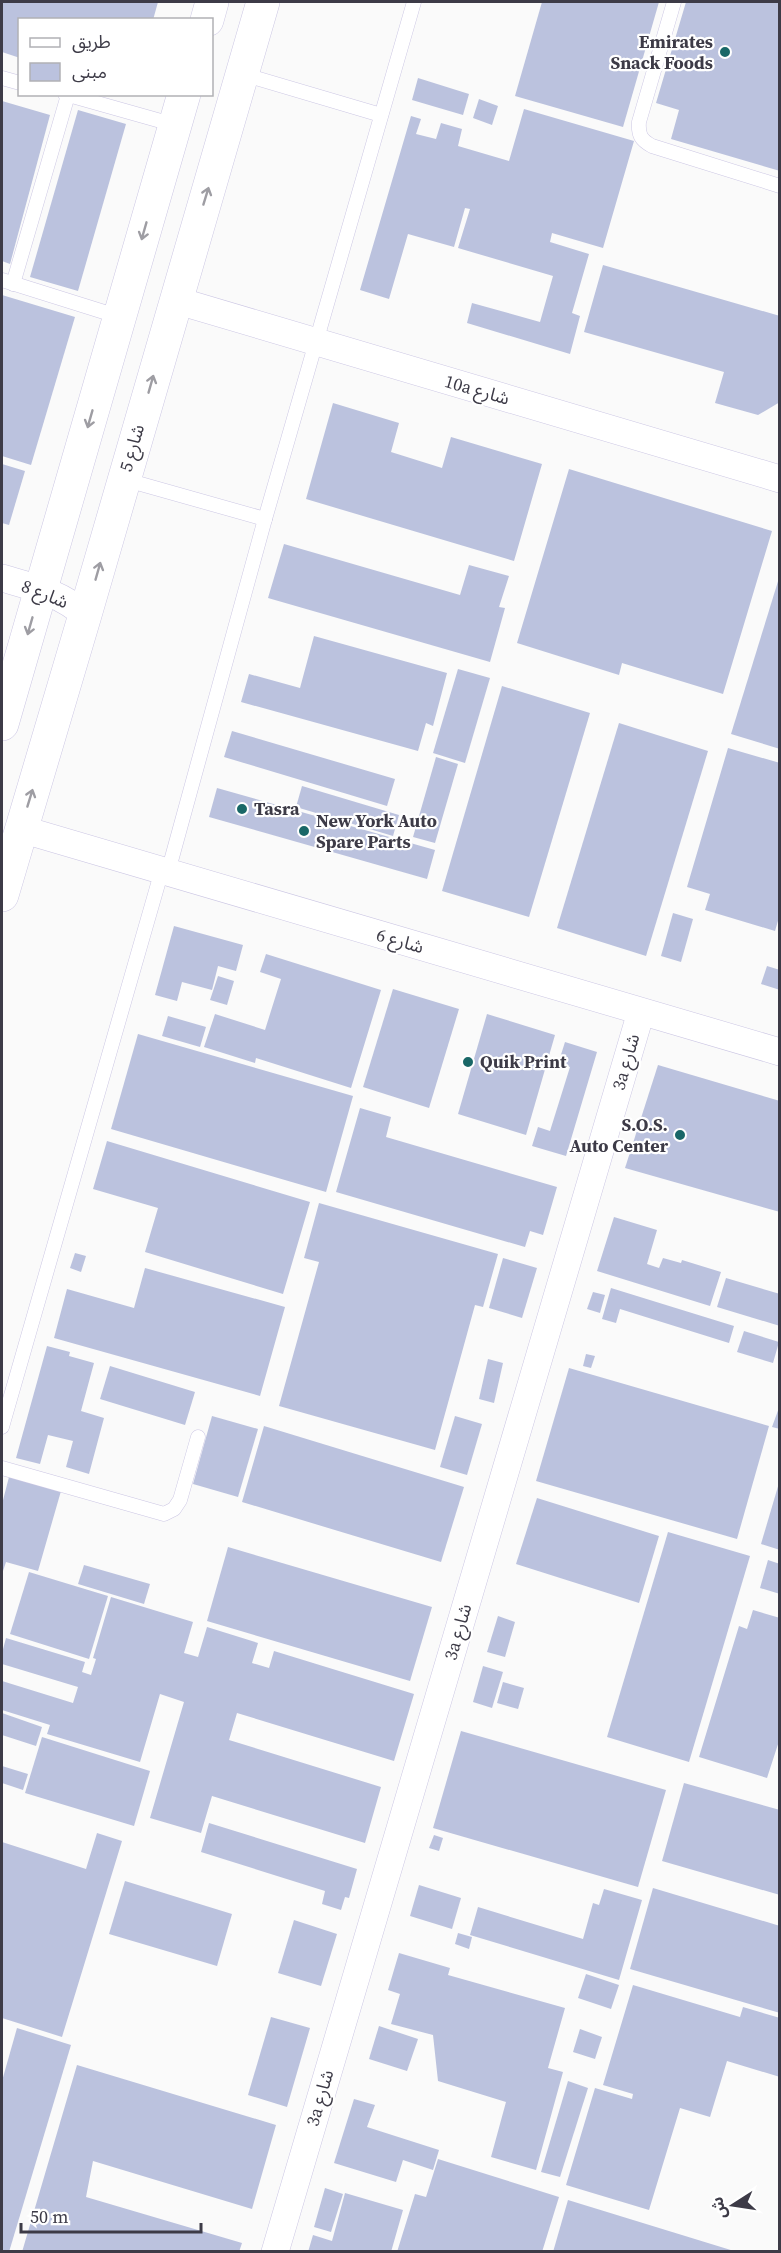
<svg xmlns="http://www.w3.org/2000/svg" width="781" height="2253" font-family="'Source Serif 4','Noto Sans Arabic',serif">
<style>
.building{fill:#bbc2de}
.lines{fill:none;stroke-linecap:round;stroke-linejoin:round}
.service-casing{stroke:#ccc7e4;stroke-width:15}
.minor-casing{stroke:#ccc7e4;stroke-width:28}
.tertiary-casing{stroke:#ccc7e4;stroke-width:34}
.service{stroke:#fff;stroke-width:14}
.minor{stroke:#fff;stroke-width:27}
.tertiary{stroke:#fff;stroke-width:33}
.oneway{stroke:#9e9da3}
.poi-dot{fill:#196767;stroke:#fff;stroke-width:2}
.labels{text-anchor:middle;stroke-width:4.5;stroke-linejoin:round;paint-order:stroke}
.poi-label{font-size:18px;font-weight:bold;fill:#3d3b47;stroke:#fff;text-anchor:start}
.street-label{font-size:18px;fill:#3d3b47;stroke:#fff}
</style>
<rect width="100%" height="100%" fill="#fafafa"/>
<g class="building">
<path d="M 2,2 L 158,2 L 153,20 L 20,20 L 20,58 L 2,52 Z"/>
<path d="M 542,2 L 659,2 L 623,127 L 515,96 Z"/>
<path d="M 686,2 L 780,2 L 780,171 L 671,139 L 679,110 L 656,103 Z"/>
<path d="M 418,78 L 469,94 L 463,115 L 412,100 Z"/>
<path d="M 479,99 L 498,106 L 492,125 L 473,118 Z"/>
<path d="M 2,101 L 50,115 L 10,264 L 2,261 Z"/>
<path d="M 524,109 L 634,141 L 603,248 L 552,233 L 550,242 L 589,254 L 572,313 L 580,316 L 570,354 L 467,323 L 472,303 L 540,322 L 553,276 L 458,248 L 470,209 L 465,208 L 454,247 L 408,234 L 389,299 L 360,290 L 411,116 L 421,119 L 416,134 L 436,139 L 441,123 L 462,129 L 458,146 L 509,161 Z"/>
<path d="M 78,110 L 126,124 L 78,291 L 30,277 Z"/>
<path d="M 603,265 L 780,316 L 780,402 L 758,415 L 715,403 L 724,372 L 584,332 Z"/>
<path d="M 2,295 L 75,317 L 31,465 L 2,456 Z"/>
<path d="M 333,403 L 399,423 L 391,452 L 442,468 L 451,437 L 542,464 L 514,561 L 306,499 Z"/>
<path d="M 2,464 L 25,471 L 9,525 L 2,523 Z"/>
<path d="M 569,469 L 772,531 L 723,694 L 622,663 L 619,675 L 517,643 Z"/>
<path d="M 284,544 L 460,595 L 469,565 L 509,576 L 499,607 L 505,608 L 490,662 L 268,598 Z"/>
<path d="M 779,578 L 780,578 L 780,749 L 731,734 Z"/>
<path d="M 314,636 L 447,673 L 433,726 L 426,723 L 418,751 L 241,702 L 249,674 L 300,688 Z"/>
<path d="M 458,669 L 490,678 L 465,763 L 433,753 Z"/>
<path d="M 502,686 L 590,713 L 529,917 L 442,891 Z"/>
<path d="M 619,723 L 708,751 L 646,956 L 557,928 Z"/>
<path d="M 232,731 L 395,779 L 387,806 L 224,757 Z"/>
<path d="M 728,748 L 780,763 L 780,914 L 775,931 L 705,910 L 710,894 L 687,887 Z"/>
<path d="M 436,757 L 458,764 L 435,843 L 413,837 Z"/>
<path d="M 302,786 L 399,815 L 393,836 L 296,807 Z"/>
<path d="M 217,788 L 435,850 L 427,879 L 209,817 Z"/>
<path d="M 673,913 L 693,919 L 681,962 L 661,956 Z"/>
<path d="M 174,926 L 243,945 L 236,971 L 218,966 L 212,990 L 182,982 L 177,1001 L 155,995 Z"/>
<path d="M 266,954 L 381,990 L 351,1088 L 256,1058 L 255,1063 L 204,1047 L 215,1014 L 265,1030 L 281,979 L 260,972 Z"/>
<path d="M 767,966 L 780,970 L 780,990 L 761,984 Z"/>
<path d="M 218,976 L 234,981 L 227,1005 L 210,1000 Z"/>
<path d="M 393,989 L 459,1009 L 429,1108 L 363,1087 Z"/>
<path d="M 487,1014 L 555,1035 L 526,1135 L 458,1114 Z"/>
<path d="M 168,1016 L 206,1027 L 200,1047 L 162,1036 Z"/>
<path d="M 138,1034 L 353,1096 L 326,1192 L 111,1129 Z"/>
<path d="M 565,1042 L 597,1052 L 566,1156 L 532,1146 L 538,1127 L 550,1131 L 570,1067 L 558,1064 Z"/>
<path d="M 658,1065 L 780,1101 L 780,1212 L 625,1168 Z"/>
<path d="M 360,1108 L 391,1117 L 386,1137 L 557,1187 L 543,1235 L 530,1231 L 525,1247 L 336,1192 Z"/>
<path d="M 107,1141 L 310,1202 L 283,1294 L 145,1252 L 158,1208 L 93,1189 Z"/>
<path d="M 319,1203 L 498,1254 L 483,1307 L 475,1305 L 435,1450 L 279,1406 L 319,1262 L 304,1258 Z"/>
<path d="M 614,1217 L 657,1230 L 647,1264 L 659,1268 L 663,1258 L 681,1263 L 682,1260 L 721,1272 L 710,1306 L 597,1271 Z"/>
<path d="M 75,1253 L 86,1256 L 81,1272 L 70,1268 Z"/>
<path d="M 503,1258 L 537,1268 L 522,1318 L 489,1308 Z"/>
<path d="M 145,1268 L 285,1307 L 260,1396 L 54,1338 L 67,1289 L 134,1308 Z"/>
<path d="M 726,1278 L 780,1294 L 780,1326 L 717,1307 Z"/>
<path d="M 611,1288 L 734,1326 L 729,1343 L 620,1309 L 616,1323 L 602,1319 Z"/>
<path d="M 593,1292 L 605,1295 L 600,1313 L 587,1309 Z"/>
<path d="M 744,1331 L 779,1342 L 773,1363 L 737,1352 Z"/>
<path d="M 47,1346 L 70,1352 L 69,1356 L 94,1363 L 81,1411 L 104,1418 L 89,1474 L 66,1467 L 73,1441 L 48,1435 L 40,1464 L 16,1458 Z"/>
<path d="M 586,1354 L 595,1356 L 591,1368 L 583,1366 Z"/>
<path d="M 488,1359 L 503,1363 L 494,1403 L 479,1399 Z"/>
<path d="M 110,1366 L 195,1392 L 185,1425 L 100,1399 Z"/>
<path d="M 569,1368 L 769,1426 L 737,1539 L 536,1481 Z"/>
<path d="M 780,1405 L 780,1429 L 772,1427 Z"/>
<path d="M 212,1416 L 258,1429 L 238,1497 L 193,1484 Z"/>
<path d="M 455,1416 L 482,1424 L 467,1475 L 440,1467 Z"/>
<path d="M 264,1426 L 464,1487 L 441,1562 L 242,1502 Z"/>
<path d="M 9,1477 L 61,1491 L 38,1571 L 6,1562 L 2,1574 L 2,1504 Z"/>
<path d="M 779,1483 L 780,1483 L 780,1550 L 761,1544 Z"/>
<path d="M 537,1498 L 659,1536 L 639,1603 L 516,1564 Z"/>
<path d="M 668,1532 L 750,1556 L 689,1762 L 607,1737 Z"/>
<path d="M 228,1547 L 432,1607 L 410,1681 L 207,1621 Z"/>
<path d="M 768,1560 L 780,1564 L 780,1594 L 760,1588 Z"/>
<path d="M 84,1565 L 150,1584 L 144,1604 L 78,1584 Z"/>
<path d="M 29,1572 L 108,1596 L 89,1659 L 10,1634 Z"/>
<path d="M 111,1597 L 193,1622 L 184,1653 L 198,1657 L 207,1627 L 258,1643 L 252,1663 L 269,1668 L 274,1651 L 414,1694 L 394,1761 L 237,1713 L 229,1740 L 381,1787 L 365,1843 L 212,1796 L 201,1833 L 150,1818 L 184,1702 L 160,1694 L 140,1762 L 47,1734 L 50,1725 L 2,1710 L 2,1681 L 73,1703 L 78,1687 L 2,1664 L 2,1653 L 6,1638 L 85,1662 L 82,1672 L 91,1675 L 96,1659 L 93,1658 Z"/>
<path d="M 753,1610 L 780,1618 L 780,1738 L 767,1778 L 699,1757 L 739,1626 L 747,1629 Z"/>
<path d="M 498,1616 L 515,1622 L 505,1657 L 487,1652 Z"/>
<path d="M 483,1666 L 503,1672 L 492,1708 L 473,1702 Z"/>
<path d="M 503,1682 L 524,1688 L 518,1709 L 497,1703 Z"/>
<path d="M 2,1713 L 42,1727 L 36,1746 L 2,1735 Z"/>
<path d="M 461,1731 L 666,1790 L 638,1887 L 433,1828 Z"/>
<path d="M 42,1737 L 150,1771 L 134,1826 L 25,1793 Z"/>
<path d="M 2,1766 L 28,1774 L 23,1790 L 2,1783 Z"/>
<path d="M 684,1783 L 780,1810 L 780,1895 L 662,1861 Z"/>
<path d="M 209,1823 L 357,1869 L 349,1898 L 345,1897 L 341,1910 L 322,1904 L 325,1891 L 201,1852 Z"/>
<path d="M 97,1833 L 122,1841 L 62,2037 L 2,2018 L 2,1842 L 86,1869 Z"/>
<path d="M 434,1835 L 443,1838 L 439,1851 L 429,1848 Z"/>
<path d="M 125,1881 L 232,1914 L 217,1966 L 109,1934 Z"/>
<path d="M 419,1885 L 461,1898 L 452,1929 L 410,1916 Z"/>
<path d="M 653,1888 L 780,1926 L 780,2013 L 630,1969 Z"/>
<path d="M 604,1889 L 642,1900 L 619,1980 L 470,1935 L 478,1907 L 583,1939 L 593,1903 L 599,1905 Z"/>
<path d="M 294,1920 L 337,1934 L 321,1986 L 278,1973 Z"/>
<path d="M 458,1933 L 472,1937 L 469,1949 L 455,1944 Z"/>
<path d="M 399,1953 L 450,1968 L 448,1975 L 565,2008 L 548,2068 L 563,2072 L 536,2170 L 491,2157 L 506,2102 L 438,2081 L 433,2035 L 391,2024 L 400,1994 L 388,1990 Z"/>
<path d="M 586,1974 L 619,1985 L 611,2009 L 578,1998 Z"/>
<path d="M 633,1985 L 740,2017 L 743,2007 L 780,2018 L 780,2077 L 727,2061 L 710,2117 L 680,2108 L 649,2210 L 566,2185 L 595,2088 L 632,2099 L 633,2094 L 603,2085 Z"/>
<path d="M 271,2017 L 310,2028 L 287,2107 L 248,2095 Z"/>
<path d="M 379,2026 L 418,2039 L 407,2071 L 369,2059 Z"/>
<path d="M 17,2028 L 71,2045 L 9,2252 L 2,2252 L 2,2081 Z"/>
<path d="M 580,2029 L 602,2037 L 595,2059 L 573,2052 Z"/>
<path d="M 77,2065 L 276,2125 L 252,2209 L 93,2161 L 86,2197 L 242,2243 L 239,2252 L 22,2252 Z"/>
<path d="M 568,2081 L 588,2088 L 560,2177 L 541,2172 Z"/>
<path d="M 354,2099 L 375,2105 L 367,2127 L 439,2150 L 433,2170 L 403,2160 L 396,2182 L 334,2163 Z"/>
<path d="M 438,2159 L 559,2197 L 542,2252 L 397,2252 L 415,2194 L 426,2197 Z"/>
<path d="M 325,2188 L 343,2194 L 331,2232 L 314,2227 Z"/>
<path d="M 345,2193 L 403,2210 L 391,2252 L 308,2252 L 313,2235 L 332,2241 Z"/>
<path d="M 568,2200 L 734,2251 L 734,2252 L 553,2252 Z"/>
</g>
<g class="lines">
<defs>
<g id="service">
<path d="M 674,2 L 639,122 C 638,135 641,140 652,146 L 780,186"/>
<path d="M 242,74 L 381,115"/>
<path d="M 2,78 L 20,83"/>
<path d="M 65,94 L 175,125"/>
<path d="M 2,280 L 120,317"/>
<path d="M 13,284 L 68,95"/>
<path d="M 123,479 L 265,519"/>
<path d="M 168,872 L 265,519 L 414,2"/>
<path d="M 2,1427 L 162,870"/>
<path d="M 2,1468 L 164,1514 L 174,1509 L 180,1500 L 198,1437"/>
</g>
<g id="minor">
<path d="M 175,300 L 780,479"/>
<path d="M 2,578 C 33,587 61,593 85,615"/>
<path d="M 21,829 L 780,1052"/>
<path d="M 275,2252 L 641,1012"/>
</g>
<g id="tertiary">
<path d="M 207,20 L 212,2"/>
<path d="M 2,724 L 184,94"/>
<path d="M 2,895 L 85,615 L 263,2"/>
</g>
</defs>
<use href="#service" class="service-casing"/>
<use href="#minor" class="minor-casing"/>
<use href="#tertiary" class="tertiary-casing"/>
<use href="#service" class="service"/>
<use href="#minor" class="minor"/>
<use href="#tertiary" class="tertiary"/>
</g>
<defs><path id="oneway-shaft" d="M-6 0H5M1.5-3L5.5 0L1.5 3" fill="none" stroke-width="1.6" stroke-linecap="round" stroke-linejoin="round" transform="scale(1.5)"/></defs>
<g class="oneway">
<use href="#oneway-shaft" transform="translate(206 196) rotate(-73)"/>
<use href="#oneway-shaft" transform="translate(144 231) rotate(106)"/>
<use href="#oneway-shaft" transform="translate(151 384) rotate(-74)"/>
<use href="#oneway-shaft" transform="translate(90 419) rotate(106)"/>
<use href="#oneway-shaft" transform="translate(98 571) rotate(-74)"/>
<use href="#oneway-shaft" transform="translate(30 626) rotate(106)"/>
<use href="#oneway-shaft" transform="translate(30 798) rotate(-73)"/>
</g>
<g class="poi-dot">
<circle cx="725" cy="52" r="6"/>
<circle cx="242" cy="809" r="6"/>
<circle cx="304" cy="831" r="6"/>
<circle cx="468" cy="1062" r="6"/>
<circle cx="680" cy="1135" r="6"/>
</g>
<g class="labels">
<g class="poi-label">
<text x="713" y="48" text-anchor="end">Emirates<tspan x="713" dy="21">Snack Foods</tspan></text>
<text x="254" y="815">Tasra</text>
<text x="316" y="827">New York Auto<tspan x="316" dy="21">Spare Parts</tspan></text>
<text x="480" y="1068">Quik Print</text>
<text x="668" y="1131" text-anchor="end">S.O.S.<tspan x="668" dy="21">Auto Center</tspan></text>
</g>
<g class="street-label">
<text transform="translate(477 390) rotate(16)" y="6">10a شارع</text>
<text transform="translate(132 448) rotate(-74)" y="6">شارع 5</text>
<text transform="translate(45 594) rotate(22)" y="6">شارع 8</text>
<text transform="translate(400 941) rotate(16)" y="6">شارع 6</text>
<text transform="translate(626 1062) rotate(-74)" y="6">3a شارع</text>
<text transform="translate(458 1632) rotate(-74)" y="6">3a شارع</text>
<text transform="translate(320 2098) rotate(-74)" y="6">3a شارع</text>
</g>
</g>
<rect width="781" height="2253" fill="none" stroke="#3d3b47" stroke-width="6"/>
<rect x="18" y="18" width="195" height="78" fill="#ffffff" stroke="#b1b1b5" stroke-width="1.5"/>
<rect x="30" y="38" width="30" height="9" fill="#ffffff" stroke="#b1b1b5" stroke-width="1.5"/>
<text x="72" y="48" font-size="18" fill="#3d3b47">طريق</text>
<rect x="30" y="63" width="30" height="18" fill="#bbc2de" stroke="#b1b1b5" stroke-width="1.5"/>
<text x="72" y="78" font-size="18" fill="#3d3b47">مبنى</text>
<g transform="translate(733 2205) rotate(258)" stroke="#ffffff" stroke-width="4.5" paint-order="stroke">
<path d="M0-4.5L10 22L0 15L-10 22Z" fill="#3d3b47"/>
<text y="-9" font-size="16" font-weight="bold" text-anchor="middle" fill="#3d3b47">ش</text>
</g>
<path d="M21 2223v9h180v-9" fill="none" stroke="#3d3b47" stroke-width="3"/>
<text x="30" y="2223" font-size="18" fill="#3d3b47" stroke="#ffffff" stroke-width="4.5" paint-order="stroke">50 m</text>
</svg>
